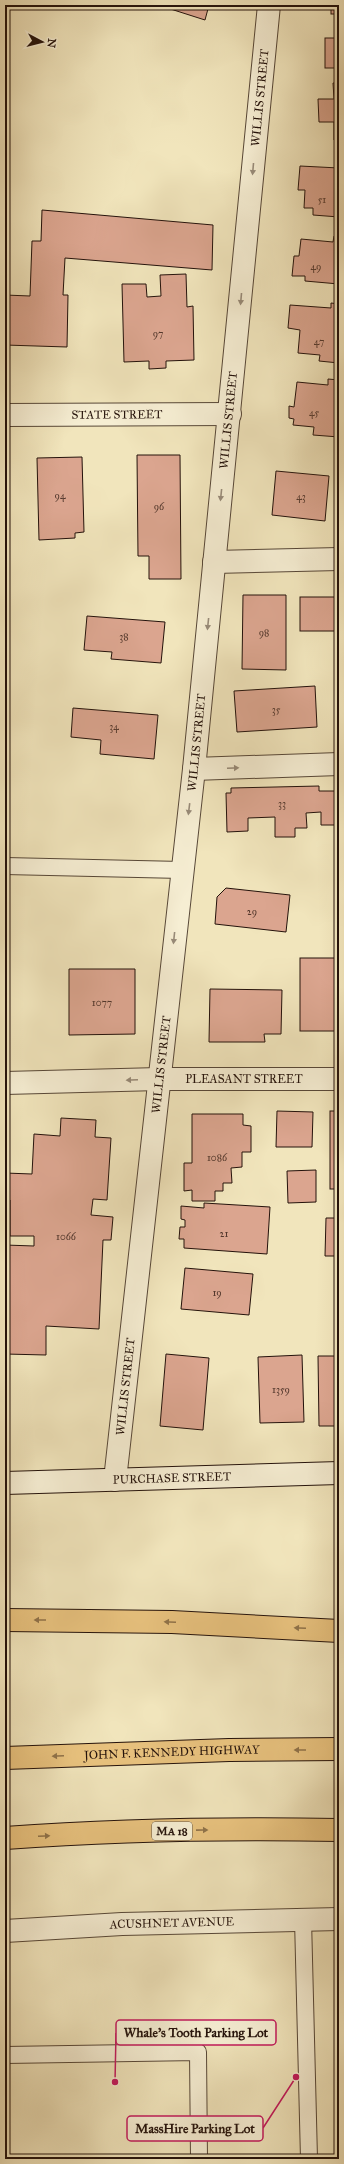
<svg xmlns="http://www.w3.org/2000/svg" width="344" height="2164" font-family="'IM FELL Great Primer',serif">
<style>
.building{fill:#dba58f;stroke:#24120b}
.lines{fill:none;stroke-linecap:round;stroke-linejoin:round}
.service-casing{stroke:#574737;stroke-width:18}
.minor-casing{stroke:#574737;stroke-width:24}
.tertiary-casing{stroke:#574737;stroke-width:24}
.secondary-casing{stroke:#24120b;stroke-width:24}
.motorway-casing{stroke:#24120b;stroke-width:24}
.service{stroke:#f6eed3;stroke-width:16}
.minor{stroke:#f6eed3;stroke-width:22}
.tertiary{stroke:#f6eed3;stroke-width:22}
.secondary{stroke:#f6eed3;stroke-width:22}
.motorway{stroke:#e8c27e;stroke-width:22}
.oneway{fill:#988b79}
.oneway2{fill:#90734a}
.labels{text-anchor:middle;stroke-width:4;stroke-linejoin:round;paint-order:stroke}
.number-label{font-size:10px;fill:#52372c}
.shield{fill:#f6eed3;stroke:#635447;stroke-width:1}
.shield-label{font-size:11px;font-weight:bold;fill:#24120b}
.street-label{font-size:12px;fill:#24120b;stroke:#f6eed3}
.leader{fill:none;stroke:#c2185b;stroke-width:1.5}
.callout-dot{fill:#c2185b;stroke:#f6eed3;stroke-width:1.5}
.callout{fill:#f6eed3;stroke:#c2185b;stroke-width:1.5}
.callout-label{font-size:13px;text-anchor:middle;font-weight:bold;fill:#24120b}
</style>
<rect width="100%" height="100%" fill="#f1e5bc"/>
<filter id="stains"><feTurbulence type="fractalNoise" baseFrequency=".005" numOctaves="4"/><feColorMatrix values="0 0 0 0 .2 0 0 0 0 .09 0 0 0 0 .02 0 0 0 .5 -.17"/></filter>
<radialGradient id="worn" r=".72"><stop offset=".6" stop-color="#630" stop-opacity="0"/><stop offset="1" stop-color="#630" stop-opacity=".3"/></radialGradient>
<g class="building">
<path d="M 158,5 L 209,5 L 205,20 Z"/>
<rect x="331" y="5" width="8" height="9"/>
<rect x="325" y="38" width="14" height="30"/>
<path d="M 333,83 L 339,83 L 339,140 L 334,140 L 334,122 L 319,122 L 318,99 L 334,99 Z"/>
<path d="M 339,164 L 339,217 L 313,215 L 313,208 L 304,208 L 305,190 L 298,190 L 300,166 L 339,168 Z"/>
<path d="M 42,210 L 213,225 L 212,270 L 65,258 L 63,295 L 68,295 L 67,347 L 5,345 L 5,295 L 30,296 L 32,241 L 41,241 Z"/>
<path d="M 334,236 L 339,237 L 339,284 L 305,281 L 305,276 L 292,276 L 294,256 L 299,256 L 301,239 L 333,242 Z"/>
<path d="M 186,274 L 187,307 L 193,306 L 194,360 L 166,361 L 166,368 L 149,369 L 149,361 L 124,362 L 122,284 L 146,284 L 147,297 L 161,296 L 160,275 Z"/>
<path d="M 331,303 L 339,304 L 339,363 L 319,361 L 320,355 L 298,353 L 300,330 L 288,328 L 290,305 L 331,308 Z"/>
<path d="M 328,379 L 339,380 L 339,437 L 313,435 L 314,427 L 293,425 L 294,419 L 289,418 L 289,406 L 294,407 L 297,382 L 328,385 Z"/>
<path d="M 137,455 L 180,455 L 181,579 L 149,579 L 149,556 L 138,556 Z"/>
<path d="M 82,457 L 84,532 L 75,533 L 75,538 L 39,540 L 37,458 Z"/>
<path d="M 276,471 L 329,476 L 325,521 L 272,515 Z"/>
<path d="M 243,595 L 286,595 L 286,670 L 242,669 Z"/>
<rect x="300" y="597" width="39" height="34"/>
<path d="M 87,616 L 165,622 L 161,663 L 111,659 L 112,652 L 84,650 Z"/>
<path d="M 315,686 L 317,727 L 237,732 L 234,691 Z"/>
<path d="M 73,708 L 158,715 L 154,759 L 100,754 L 101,740 L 71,737 Z"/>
<path d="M 319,786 L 319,791 L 339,791 L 339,825 L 321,825 L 321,812 L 306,813 L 307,828 L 295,828 L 295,837 L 275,837 L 275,817 L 248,818 L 248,831 L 227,832 L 226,793 L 231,793 L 231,788 Z"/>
<path d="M 226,888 L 290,895 L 286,932 L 215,924 L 217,897 Z"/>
<rect x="300" y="958" width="39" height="73"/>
<path d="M 69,969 L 135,969 L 135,1034 L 69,1035 Z"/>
<path d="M 210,989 L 282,990 L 281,1034 L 264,1034 L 265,1042 L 209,1042 Z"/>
<path d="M 277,1111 L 313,1112 L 312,1147 L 276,1147 Z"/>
<rect x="330" y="1111" width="9" height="78"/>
<path d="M 192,1114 L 243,1114 L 243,1125 L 251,1126 L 251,1152 L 242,1152 L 242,1167 L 231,1168 L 232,1183 L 223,1183 L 223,1191 L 215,1191 L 215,1201 L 192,1201 L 192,1190 L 184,1191 L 184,1163 L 192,1163 Z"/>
<path d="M 61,1118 L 96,1120 L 95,1137 L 111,1138 L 107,1200 L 93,1199 L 91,1215 L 113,1217 L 111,1240 L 103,1240 L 99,1329 L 46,1326 L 46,1355 L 5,1354 L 5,1245 L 34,1246 L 34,1236 L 10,1236 L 10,1200 L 5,1200 L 5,1173 L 32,1174 L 34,1134 L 60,1136 Z"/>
<path d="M 316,1170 L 316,1202 L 288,1203 L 287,1171 Z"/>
<path d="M 204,1203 L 270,1207 L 267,1254 L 184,1248 L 184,1239 L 179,1239 L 180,1227 L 185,1227 L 185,1220 L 181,1219 L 181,1206 L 204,1208 Z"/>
<path d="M 326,1218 L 339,1218 L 339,1256 L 325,1256 Z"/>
<path d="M 185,1268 L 253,1274 L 249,1315 L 181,1309 Z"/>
<path d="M 338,1298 L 339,1426 L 319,1426 L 318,1356 L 338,1356 Z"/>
<path d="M 166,1354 L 209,1358 L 203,1430 L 160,1426 Z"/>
<path d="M 302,1355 L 304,1422 L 260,1423 L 258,1357 Z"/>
</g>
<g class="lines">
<defs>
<g id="service">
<path d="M 5,866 L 182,870"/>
<path d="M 303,1919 L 309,2159"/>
<path d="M 5,2055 L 198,2052 L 199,2159"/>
</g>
<g id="minor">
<path id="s1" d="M 5,415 L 230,414"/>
<path d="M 214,562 L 339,559"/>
<path d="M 194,769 L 339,764"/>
<path id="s2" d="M 5,1083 L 159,1079 L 339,1079"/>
<path id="s3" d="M 115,1480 L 194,769 L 269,5"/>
</g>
<g id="tertiary">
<path id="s4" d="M 5,1931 L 122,1924 L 339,1919"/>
</g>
<g id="secondary">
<path id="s5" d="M 5,1483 L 339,1473"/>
</g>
<g id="motorway">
<path d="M 5,1620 L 172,1622 L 339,1631"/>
<path id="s6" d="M 5,1758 L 229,1750 L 339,1749"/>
<path d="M 5,1838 C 116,1830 228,1828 339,1830"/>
</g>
</defs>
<use href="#service" class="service-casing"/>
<use href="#minor" class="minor-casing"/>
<use href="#tertiary" class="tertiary-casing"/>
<use href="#secondary" class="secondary-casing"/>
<use href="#motorway" class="motorway-casing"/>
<use href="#service" class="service"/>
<use href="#minor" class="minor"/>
<use href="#tertiary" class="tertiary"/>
<use href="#secondary" class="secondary"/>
<use href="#motorway" class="motorway"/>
</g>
<defs><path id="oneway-solid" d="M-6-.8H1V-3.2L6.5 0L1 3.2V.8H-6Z"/></defs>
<g class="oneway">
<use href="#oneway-solid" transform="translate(253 169) rotate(95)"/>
<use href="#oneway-solid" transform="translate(241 299) rotate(95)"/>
<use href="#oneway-solid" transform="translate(221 495) rotate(96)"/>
<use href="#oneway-solid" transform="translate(208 624) rotate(96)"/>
<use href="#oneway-solid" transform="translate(233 768) rotate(-2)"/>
<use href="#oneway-solid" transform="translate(189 809) rotate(97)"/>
<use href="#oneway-solid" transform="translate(174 938) rotate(96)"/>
<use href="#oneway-solid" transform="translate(132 1080) rotate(178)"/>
</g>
<g class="oneway2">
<use href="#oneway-solid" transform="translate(40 1620) rotate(180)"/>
<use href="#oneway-solid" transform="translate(170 1622) rotate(-178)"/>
<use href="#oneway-solid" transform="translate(300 1628) rotate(-177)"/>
<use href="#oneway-solid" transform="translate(300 1750) rotate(180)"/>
<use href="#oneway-solid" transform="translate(58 1756) rotate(178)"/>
<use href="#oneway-solid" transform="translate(202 1830) rotate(-1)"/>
<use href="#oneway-solid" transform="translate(44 1836) rotate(-2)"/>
</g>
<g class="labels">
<g class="number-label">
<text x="322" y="203">51</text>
<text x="316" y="270">49</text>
<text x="158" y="337">97</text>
<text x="319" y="345">47</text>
<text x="314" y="416">45</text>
<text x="60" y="499">94</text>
<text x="301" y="500">43</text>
<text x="159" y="510">96</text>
<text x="264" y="636">98</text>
<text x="124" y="640">38</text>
<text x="276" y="713">35</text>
<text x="114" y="730">34</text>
<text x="282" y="807">33</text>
<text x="252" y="915">29</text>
<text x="102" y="1006">1077</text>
<text x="217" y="1161">1086</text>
<text x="224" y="1237">21</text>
<text x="66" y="1240">1066</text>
<text x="217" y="1296">19</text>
<text x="281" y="1393">1359</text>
</g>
<rect class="shield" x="152" y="1822" width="40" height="18" rx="3"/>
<g class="shield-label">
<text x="172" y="1835">MA 18</text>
</g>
<g class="street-label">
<text dy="4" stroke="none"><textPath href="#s3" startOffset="1390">WILLIS STREET</textPath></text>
<text dy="4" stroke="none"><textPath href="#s1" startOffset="112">STATE STREET</textPath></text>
<text dy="4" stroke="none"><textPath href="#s3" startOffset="1066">WILLIS STREET</textPath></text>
<text dy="4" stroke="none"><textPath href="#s3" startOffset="742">WILLIS STREET</textPath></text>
<text dy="4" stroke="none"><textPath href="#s3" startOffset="418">WILLIS STREET</textPath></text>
<text dy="4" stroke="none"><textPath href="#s2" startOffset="239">PLEASANT STREET</textPath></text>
<text dy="4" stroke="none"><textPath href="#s3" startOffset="94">WILLIS STREET</textPath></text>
<text dy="4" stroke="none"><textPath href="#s5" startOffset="167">PURCHASE STREET</textPath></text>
<text dy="4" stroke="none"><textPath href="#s6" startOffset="167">JOHN F. KENNEDY HIGHWAY</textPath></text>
<text dy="4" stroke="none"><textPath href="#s4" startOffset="167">ACUSHNET AVENUE</textPath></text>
</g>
</g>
<path class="leader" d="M115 2082L116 2033M296 2077L263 2128"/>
<g class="callout-dot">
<circle cx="115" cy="2082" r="4"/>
<circle cx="296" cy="2077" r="4"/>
</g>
<g class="callout">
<rect x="116" y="2020" width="160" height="25" rx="4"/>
<rect x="127" y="2116" width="136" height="25" rx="4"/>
</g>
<g class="callout-label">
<text x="196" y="2037">Whale's Tooth Parking Lot</text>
<text x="195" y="2133">MassHire Parking Lot</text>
</g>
<rect width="344" height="2164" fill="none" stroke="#f1e5bc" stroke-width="20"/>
<rect x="6" y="6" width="332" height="2152" fill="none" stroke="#24120b" stroke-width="2"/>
<rect x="10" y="10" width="324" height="2144" fill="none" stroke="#24120b"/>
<g transform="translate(42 42) rotate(97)" stroke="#f6eed3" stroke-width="3" paint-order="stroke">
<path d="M0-3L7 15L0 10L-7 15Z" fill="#24120b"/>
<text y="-6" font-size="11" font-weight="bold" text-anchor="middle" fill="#24120b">N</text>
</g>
<rect width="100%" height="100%" filter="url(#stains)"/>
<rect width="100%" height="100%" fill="url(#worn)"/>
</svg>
